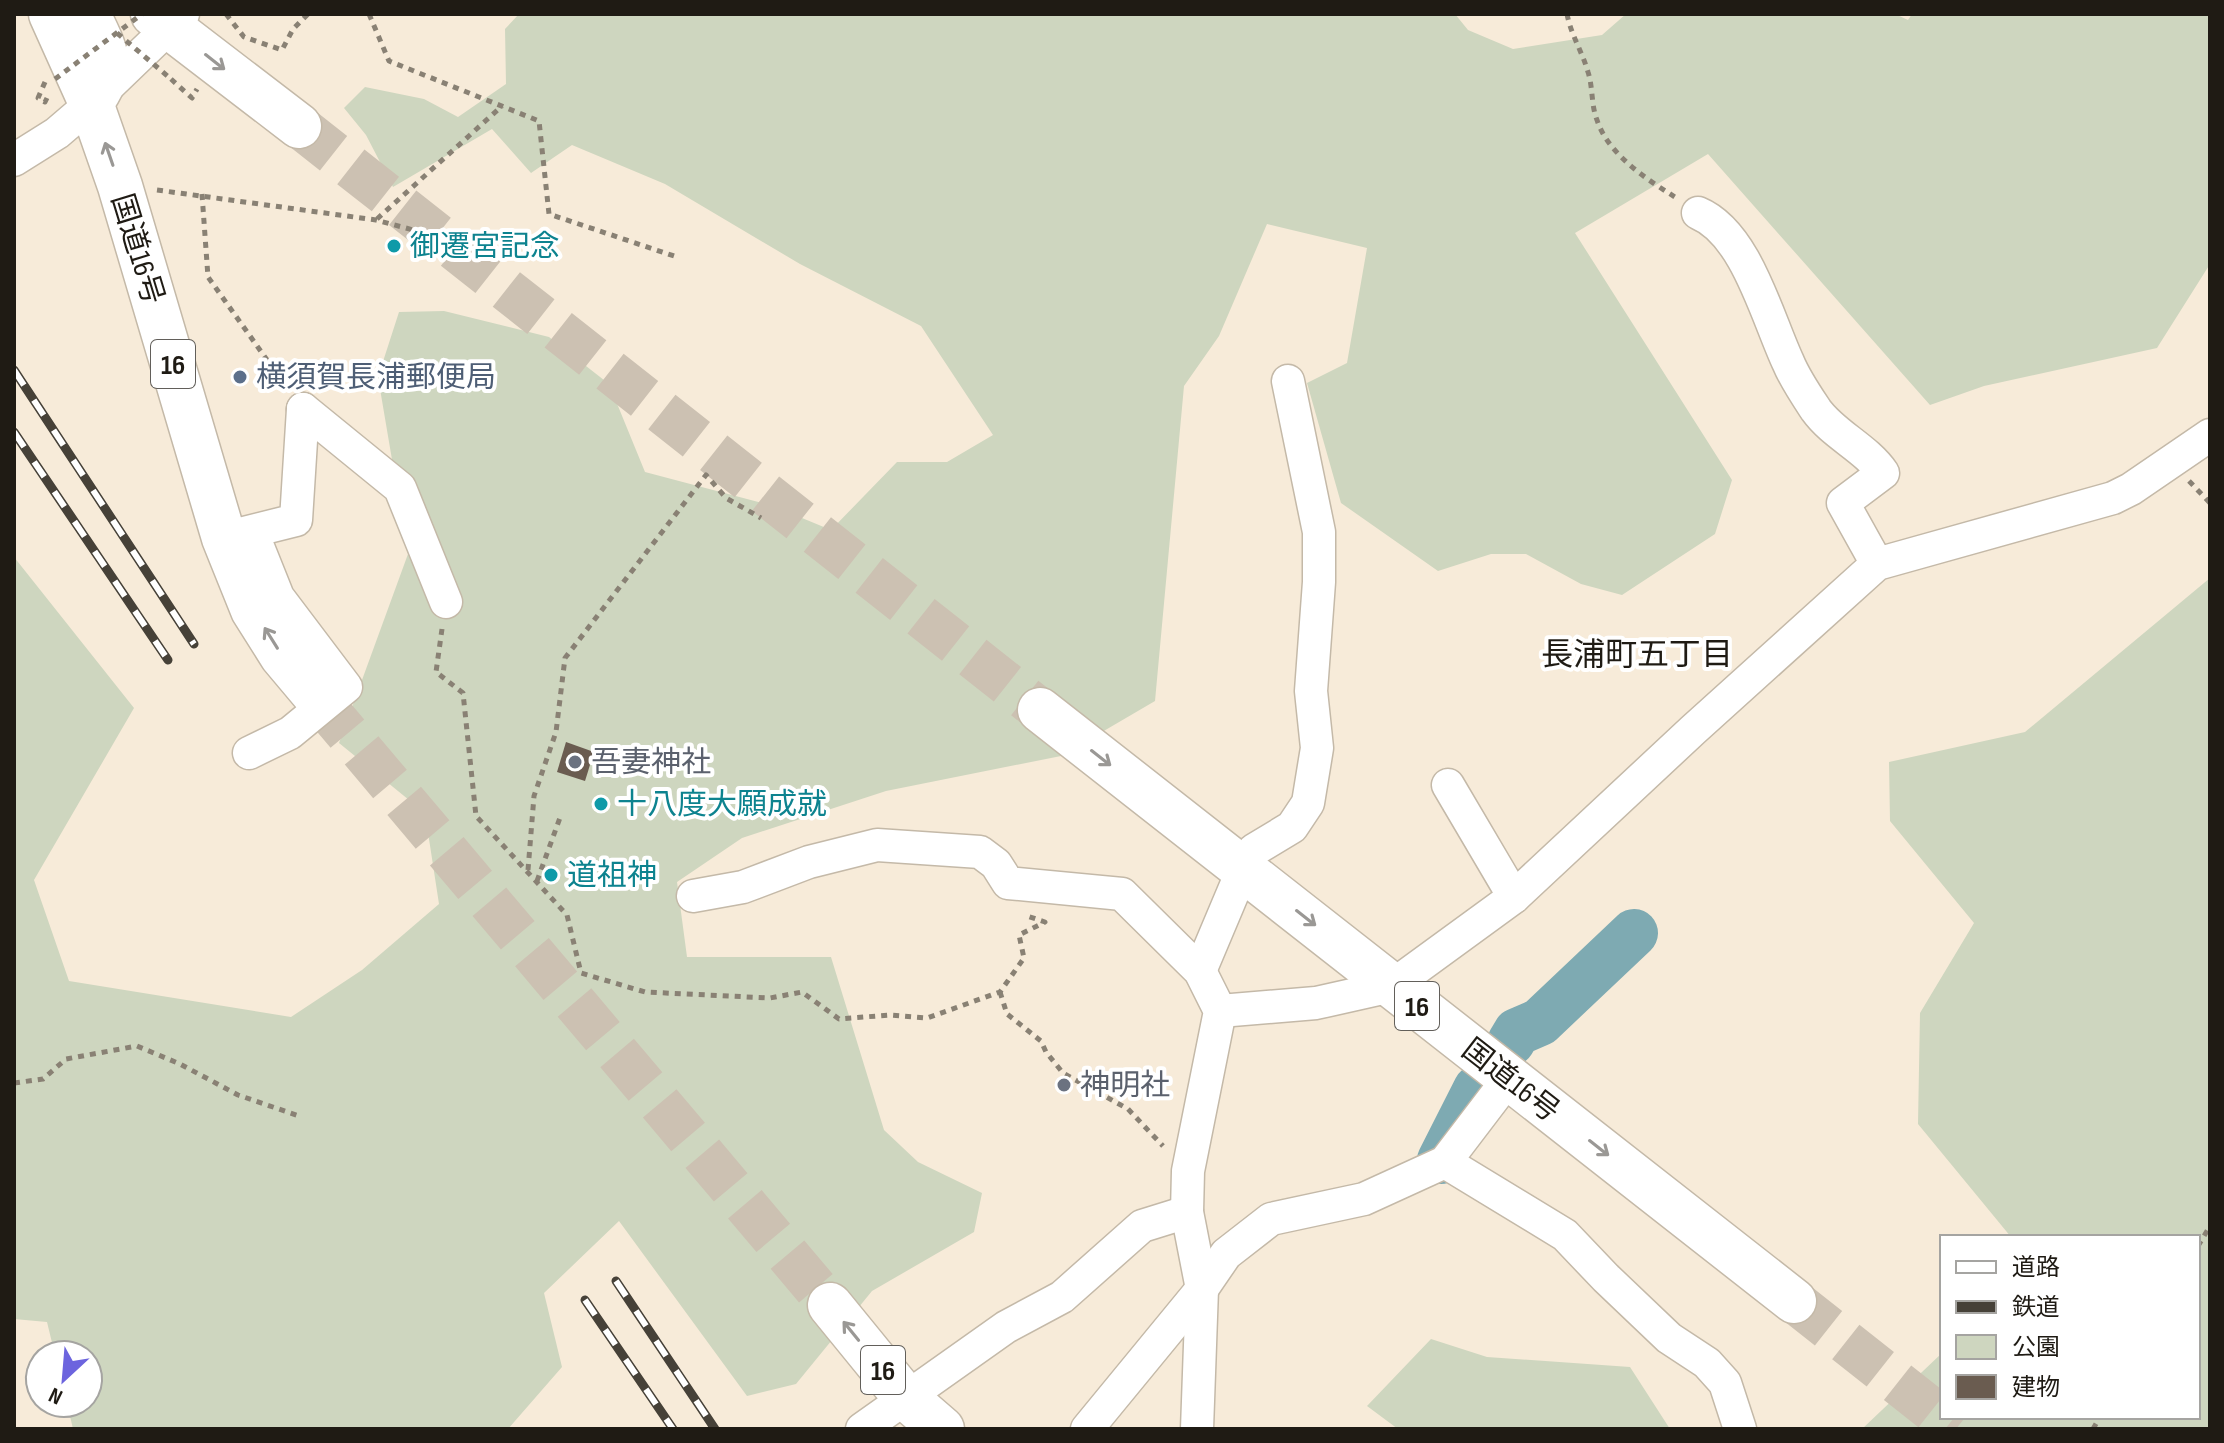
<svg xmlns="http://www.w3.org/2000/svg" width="2224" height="1443" font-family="'Sofia Sans Condensed','Noto Sans JP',sans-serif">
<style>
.green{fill:#ced6bf}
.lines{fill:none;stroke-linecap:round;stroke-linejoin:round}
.river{stroke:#7eaab2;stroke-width:48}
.building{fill:#6a5c50}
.highway-tunnel{stroke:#ccc1b2;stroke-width:44;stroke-dasharray:44 22;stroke-linecap:butt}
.minor-casing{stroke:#c4b9a8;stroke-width:35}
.highway-casing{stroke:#c4b9a8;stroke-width:47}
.path{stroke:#898174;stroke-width:5;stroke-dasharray:6 6;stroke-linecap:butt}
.minor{stroke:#fff;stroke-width:32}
.highway{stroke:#fff;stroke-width:44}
.rail-casing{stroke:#464138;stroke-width:9}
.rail{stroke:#fff;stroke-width:6;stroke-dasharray:18;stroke-linecap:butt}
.path-bridge{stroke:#898174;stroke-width:5;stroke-dasharray:6 6;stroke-linecap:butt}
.oneway{stroke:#9a9895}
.culture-dot{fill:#0f9aa8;stroke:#fff;stroke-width:3}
.service-dot{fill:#5c6f8a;stroke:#fff;stroke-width:3}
.worship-dot{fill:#6b7280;stroke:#fff;stroke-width:3}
.labels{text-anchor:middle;stroke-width:8;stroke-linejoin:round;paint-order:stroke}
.shield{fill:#fff;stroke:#625f5a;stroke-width:2}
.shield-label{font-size:28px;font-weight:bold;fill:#1f1b14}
.culture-label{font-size:30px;fill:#0d838f;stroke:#fff;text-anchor:start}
.street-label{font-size:30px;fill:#1f1b14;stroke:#fff}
.service-label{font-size:30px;fill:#4e5e75;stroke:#fff;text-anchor:start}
.worship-label{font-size:30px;fill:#5b616d;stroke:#fff;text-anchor:start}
.neighbourhood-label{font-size:32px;fill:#1f1b14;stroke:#fff}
</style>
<rect width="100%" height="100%" fill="#f7ebd9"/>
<g class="green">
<path d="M 519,14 L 1455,14 L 1468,30 L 1513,49 L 1602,35 L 1626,14 L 1895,14 L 1908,20 L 1912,14 L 2210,14 L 2210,264 L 2157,348 L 1984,386 L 1930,405 L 1708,154 L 1575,233 L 1732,480 L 1715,534 L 1622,595 L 1581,584 L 1526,554 L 1491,554 L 1438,571 L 1341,503 L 1307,383 L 1347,363 L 1367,248 L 1267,224 L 1219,336 L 1184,386 L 1155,701 L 1061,756 L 886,791 L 742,838 L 677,882 L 687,957 L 831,957 L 884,1130 L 918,1162 L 982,1193 L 974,1232 L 872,1291 L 796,1384 L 747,1396 L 619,1221 L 544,1293 L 562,1367 L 508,1429 L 73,1429 L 67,1403 L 88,1403 L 88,1355 L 55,1355 L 47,1322 L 14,1319 L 14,557 L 134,708 L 34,880 L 69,981 L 291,1017 L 362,970 L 439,904 L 425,813 L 339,743 L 408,554 L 378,377 L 399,312 L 444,311 L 549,337 L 609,384 L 645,472 L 773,506 L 831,530 L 897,462 L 947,462 L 993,435 L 921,326 L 800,264 L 665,184 L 572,145 L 531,173 L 492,129 L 393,187 L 366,135 L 344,108 L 365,87 L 424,99 L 458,117 L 506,84 L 505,29 Z"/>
<path d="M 2210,578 L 2210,1429 L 1862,1429 L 1942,1353 L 1942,1417 L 2198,1417 L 2198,1237 L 2011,1237 L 1918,1124 L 1920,1013 L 1974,923 L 1890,821 L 1889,762 L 2025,732 Z"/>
<path d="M 1431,1339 L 1487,1357 L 1630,1367 L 1670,1429 L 1398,1429 L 1367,1406 Z"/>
</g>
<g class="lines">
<g class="river">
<path d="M 1511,1042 L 1517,1032 L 1540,1022 L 1634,933"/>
<path d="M 1441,1160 L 1477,1089"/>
</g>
</g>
<g class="building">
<path d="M 455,231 L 477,238 L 469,263 L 447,256 Z"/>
<path d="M 566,742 L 594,752 L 585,781 L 557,772 Z"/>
</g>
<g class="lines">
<g class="highway-tunnel">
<path d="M 299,126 L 1040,710"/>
<path d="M 319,700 L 830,1305"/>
<path d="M 1794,1301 L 1956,1429"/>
</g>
<defs>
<g id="minor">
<path d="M 14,160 L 57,133 L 78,115 L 183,14"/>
<path d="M 1698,213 C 1746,233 1767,317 1788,362 C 1795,379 1806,395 1816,410 C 1834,435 1866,448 1883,473 L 1843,503 L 1877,564"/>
<path d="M 303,409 L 400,488 L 446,602"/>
<path d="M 232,536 L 296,520 L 303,409"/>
<path d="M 249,753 L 290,733 L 346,687 L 278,597 L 252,532"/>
<path d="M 1448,785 L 1514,897"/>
<path d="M 693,896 L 743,887 L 809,862 L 877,845 L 980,852 L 996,864 L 1008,883 L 1122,894 L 1200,971 L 1220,1011 L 1188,1171 L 1187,1212 L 1202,1289 L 1197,1429"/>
<path d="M 1200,971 L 1243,869 L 1254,850 L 1292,827 L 1308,803 L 1317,748 L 1311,691 L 1319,582 L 1319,532 L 1288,381"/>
<path d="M 1220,1011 L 1316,1003 L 1392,986 L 1514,897 L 1693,730 L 1877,564 L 2113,498 L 2131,489 L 2210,435"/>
<path d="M 1445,1162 L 1565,1235 L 1606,1278 L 1669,1338 L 1707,1363 L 1725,1383 L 1740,1429"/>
<path d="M 862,1429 L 1006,1327 L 1062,1297 L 1142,1226 L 1187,1212"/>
<path d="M 1087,1429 L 1202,1289 L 1226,1254 L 1271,1219 L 1364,1199 L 1445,1162 L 1509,1078"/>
</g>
<g id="highway">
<path d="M 51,14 L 91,103 L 120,186 L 224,538 L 253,610 L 282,656 L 319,700"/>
<path d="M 88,14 C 105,51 118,67 91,103"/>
<path d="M 153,14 L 299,126"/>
<path d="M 1040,710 L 1794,1301"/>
<path d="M 830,1305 L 905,1397 L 942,1429"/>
</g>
</defs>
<use href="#minor" class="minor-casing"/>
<use href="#highway" class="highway-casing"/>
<g class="path">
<path d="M 226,14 L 244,37 L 282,50 L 293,29 L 308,14"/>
<path d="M 369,14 L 389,61 L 539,121 L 549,214 L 674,256"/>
<path d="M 1567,14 C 1571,35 1582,51 1588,72 C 1593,87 1591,105 1597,120 C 1608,154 1646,179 1675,197"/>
<path d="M 171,79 L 192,98 L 197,89"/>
<path d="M 45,82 L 38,98 L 45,102 L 47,98"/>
<path d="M 157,190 L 376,220 L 443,238"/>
<path d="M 202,194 L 208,277 L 287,388"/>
<path d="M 377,219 L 502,106"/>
<path d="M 2189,481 L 2210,503"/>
<path d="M 442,629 L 436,672 L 463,693 L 476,816 L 567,915 L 581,973 L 645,992 L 770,998 L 802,992 L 839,1019 L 890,1015 L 927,1018 L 1000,992 L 1024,958 L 1019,935 L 1045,922 L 1027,916"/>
<path d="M 528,870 L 534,796 L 556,732 L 565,658 L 706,475 L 726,498 L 761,518"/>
<path d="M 537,881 L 561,815"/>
<path d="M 1000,992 L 1007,1014 L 1041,1041 L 1046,1052 L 1063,1073 L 1128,1109 L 1163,1146"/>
<path d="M 14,1083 L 43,1079 L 66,1059 L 137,1046 L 180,1064 L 238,1095 L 302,1117"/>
<path d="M 2198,1246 L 2210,1226"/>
<path d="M 2093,1429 L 2100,1417"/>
</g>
<use href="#minor" class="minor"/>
<use href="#highway" class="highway"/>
<defs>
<g id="rail">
<path d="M 14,370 L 194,644"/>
<path d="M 14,432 L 168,660"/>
<path d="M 616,1281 L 715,1429"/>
<path d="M 585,1300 L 673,1429"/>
</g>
</defs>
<use href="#rail" class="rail-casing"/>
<use href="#rail" class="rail"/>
<g class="path-bridge">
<path d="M 117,33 L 171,79"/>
<path d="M 55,79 L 142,14"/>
</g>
</g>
<defs><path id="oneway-shaft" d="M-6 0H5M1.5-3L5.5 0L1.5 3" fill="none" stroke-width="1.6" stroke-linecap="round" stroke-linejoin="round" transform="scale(2)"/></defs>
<g class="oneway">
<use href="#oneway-shaft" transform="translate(215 62) rotate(38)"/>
<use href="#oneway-shaft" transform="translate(109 154) rotate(-109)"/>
<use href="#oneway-shaft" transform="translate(271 638) rotate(-122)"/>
<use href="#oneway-shaft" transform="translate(1101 758) rotate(38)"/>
<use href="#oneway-shaft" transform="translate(1306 918) rotate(38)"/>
<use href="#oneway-shaft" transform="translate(1599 1148) rotate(38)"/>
<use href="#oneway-shaft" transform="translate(851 1331) rotate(-129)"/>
</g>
<g class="culture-dot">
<circle cx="394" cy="246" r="8"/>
<circle cx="601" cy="804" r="8"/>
<circle cx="551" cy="875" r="8"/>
</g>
<circle class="service-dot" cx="240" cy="377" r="8"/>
<g class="worship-dot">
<circle cx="575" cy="762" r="8"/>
<circle cx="1064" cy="1085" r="8"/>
</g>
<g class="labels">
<g class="shield">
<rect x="151" y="340" width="44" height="48" rx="6"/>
<rect x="1395" y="982" width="44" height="48" rx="6"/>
<rect x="861" y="1346" width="44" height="48" rx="6"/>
</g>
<g class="shield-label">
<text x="173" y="374">16</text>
<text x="1417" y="1016">16</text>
<text x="883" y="1380">16</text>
</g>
<g class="culture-label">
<text x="410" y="256">御遷宮記念</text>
<text x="617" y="814">十八度大願成就</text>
<text x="567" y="885">道祖神</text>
</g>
<g class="street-label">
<text transform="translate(138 249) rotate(73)" y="10">国道16号</text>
<text transform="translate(1511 1080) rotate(38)" y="10">国道16号</text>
</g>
<g class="service-label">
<text x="256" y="387">横須賀長浦郵便局</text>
</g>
<g class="worship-label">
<text x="591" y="772">吾妻神社</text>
<text x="1080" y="1095">神明社</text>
</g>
<g class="neighbourhood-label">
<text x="1637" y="665">長浦町五丁目</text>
</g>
</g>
<rect width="2224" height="1443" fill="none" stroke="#1f1b14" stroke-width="32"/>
<rect x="1940" y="1235" width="260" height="184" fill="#ffffff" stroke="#a5a4a1" stroke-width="2"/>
<rect x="1956" y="1261" width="40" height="12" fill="#ffffff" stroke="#a5a4a1" stroke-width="2"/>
<text x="2012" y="1275" font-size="24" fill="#1f1b14">道路</text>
<rect x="1956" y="1301" width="40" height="12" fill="#464138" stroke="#a5a4a1" stroke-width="2"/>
<text x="2012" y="1315" font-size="24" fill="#1f1b14">鉄道</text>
<rect x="1956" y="1335" width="40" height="24" fill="#ced6bf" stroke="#a5a4a1" stroke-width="2"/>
<text x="2012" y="1355" font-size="24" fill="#1f1b14">公園</text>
<rect x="1956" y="1375" width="40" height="24" fill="#6a5c50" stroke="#a5a4a1" stroke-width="2"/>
<text x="2012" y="1395" font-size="24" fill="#1f1b14">建物</text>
<g transform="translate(64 1379) rotate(206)"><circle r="38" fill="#ffffff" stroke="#a5a4a1" stroke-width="2"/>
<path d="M0-6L14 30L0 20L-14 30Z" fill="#6c64de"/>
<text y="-12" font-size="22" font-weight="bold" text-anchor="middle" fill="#1f1b14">N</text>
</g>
</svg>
